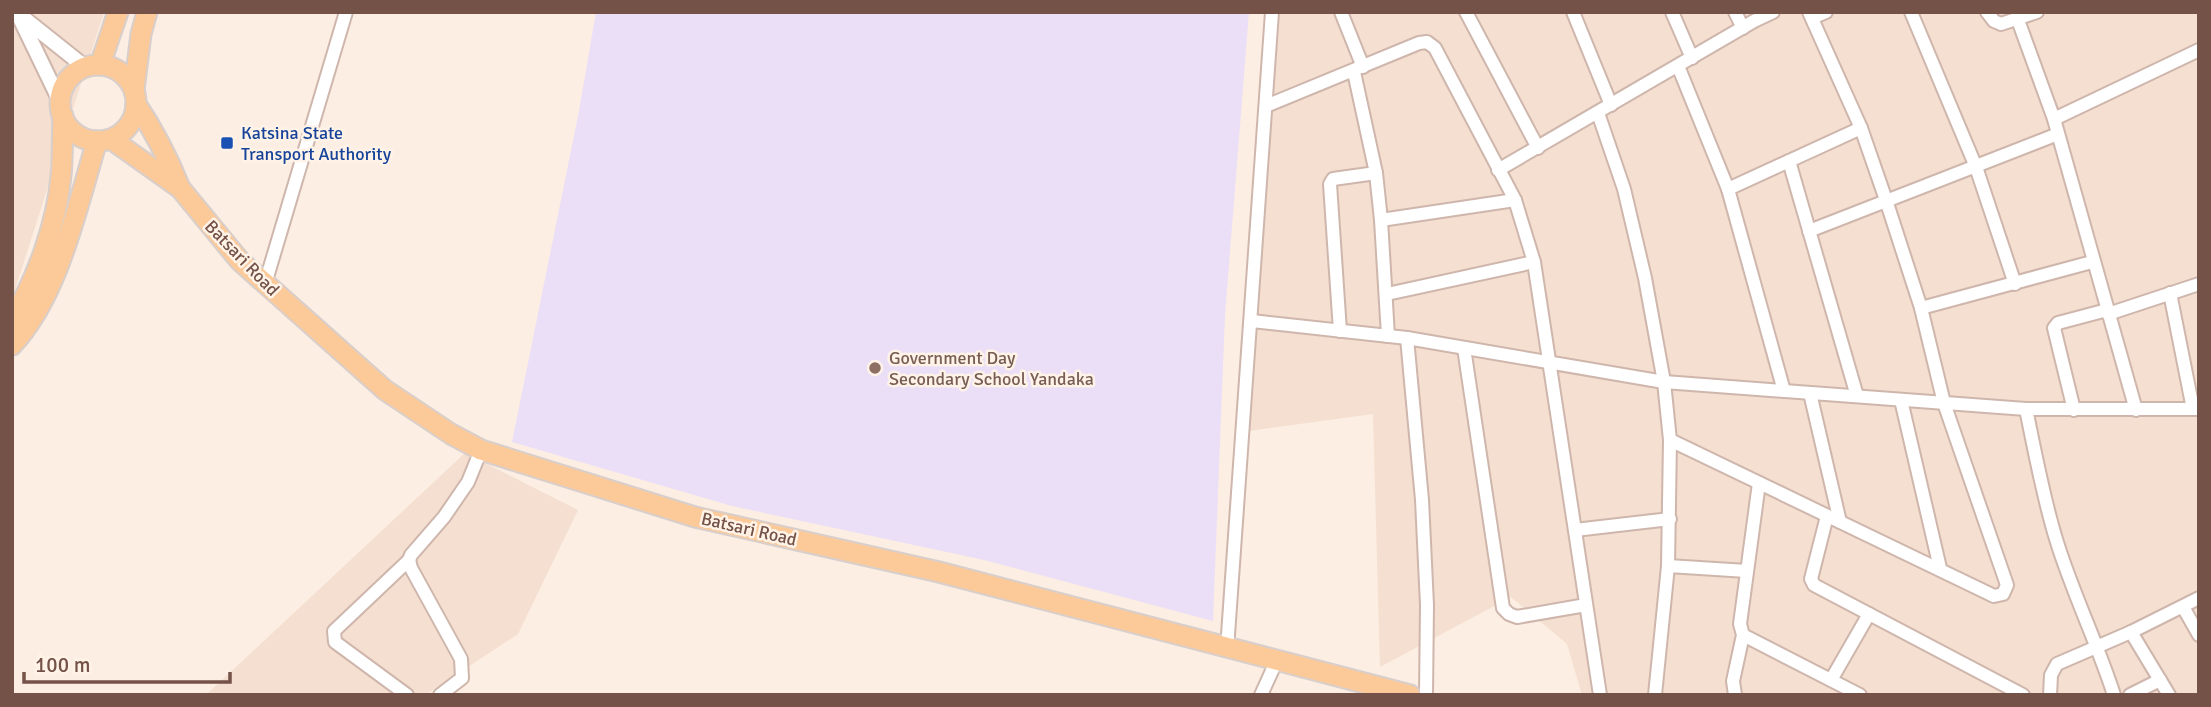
<svg xmlns="http://www.w3.org/2000/svg" width="2211" height="707" font-family="Signika,sans-serif">
<style>
.residential{fill:#f4dfd0}
.education{fill:#ebdff8}
.lines{fill:none;stroke-linecap:round;stroke-linejoin:round}
.minor-casing{stroke:#cfb6ac;stroke-width:16}
.tertiary-casing{stroke:#cfb6ac;stroke-width:18}
.primary-casing{stroke:#d8cfcc;stroke-width:23}
.minor{stroke:#fff;stroke-width:12}
.tertiary{stroke:#fff;stroke-width:14}
.primary{stroke:#fcc999;stroke-width:19}
.transit-dot{fill:#1a4fb4;stroke:#fff3e8;stroke-width:2.5}
.education-dot{fill:#8d6e63;stroke:#fff3e8;stroke-width:2.5}
.labels{text-anchor:middle;stroke-width:5;stroke-linejoin:round;paint-order:stroke}
.transit-label{font-size:18px;fill:#164399;stroke:#fff3e8;text-anchor:start}
.street-label{font-size:18px;fill:#745248;stroke:#fff3e8}
.education-label{font-size:18px;fill:#785e54;stroke:#fff3e8;text-anchor:start}
</style>
<rect width="100%" height="100%" fill="#fceee2"/>
<g class="residential">
<path d="M 12,12 L 104,12 L 12,299 Z"/>
<path d="M 1268,12 L 2199,12 L 2199,695 L 1582,695 L 1567,644 L 1511,597 L 1380,667 L 1373,414 L 1241,432 Z"/>
<path d="M 465,453 L 578,510 L 518,634 L 425,695 L 206,695 Z"/>
</g>
<path class="education" d="M 596,12 L 1249,12 L 1225,315 L 1213,621 L 984,560 L 732,506 L 512,442 L 579,111 Z"/>
<g class="lines">
<defs>
<g id="minor">
<path d="M 1341,12 L 1363,67"/>
<path d="M 1466,12 L 1538,148"/>
<path d="M 1573,12 L 1611,105"/>
<path d="M 1672,12 L 1692,58"/>
<path d="M 1735,12 L 1743,28"/>
<path d="M 1911,12 L 1976,167 L 2015,284"/>
<path d="M 1987,12 L 1994,21 L 2001,24 L 2037,12"/>
<path d="M 1812,18 L 1826,12"/>
<path d="M 2018,20 L 2054,119 L 2136,410"/>
<path d="M 1678,66 L 1728,189 L 1784,391"/>
<path d="M 1354,72 L 1376,173 L 1381,220 L 1388,336"/>
<path d="M 1266,106 L 1419,43 L 1427,42 L 1435,48 L 1515,200 L 1534,262 L 1600,695"/>
<path d="M 1598,113 L 1624,189 L 1645,278 L 1664,382 L 1670,440 L 1668,566 L 1655,695"/>
<path d="M 2054,119 L 2199,50"/>
<path d="M 1789,161 L 1857,396"/>
<path d="M 1498,170 L 1754,21 L 1773,12"/>
<path d="M 1728,189 L 1861,128"/>
<path d="M 1381,220 L 1515,200"/>
<path d="M 1809,231 L 2058,134"/>
<path d="M 265,284 L 346,12"/>
<path d="M 2170,293 L 2193,409"/>
<path d="M 1387,294 L 1534,262"/>
<path d="M 1921,308 L 2092,262"/>
<path d="M 2108,314 L 2199,284"/>
<path d="M 1252,321 L 1407,338 L 1664,382 L 2026,409 L 2199,409"/>
<path d="M 1340,331 L 1330,184 L 1333,179 L 1376,173"/>
<path d="M 1407,338 L 1422,500 L 1427,605 L 1426,695"/>
<path d="M 1464,348 L 1503,608 L 1509,614 L 1517,617 L 1586,605"/>
<path d="M 1810,393 L 1840,522"/>
<path d="M 1901,400 L 1940,568"/>
<path d="M 2026,409 C 2035,452 2043,497 2056,539 C 2072,592 2097,642 2114,695"/>
<path d="M 2074,410 L 2054,328 L 2058,323 L 2107,310"/>
<path d="M 1670,440 L 1994,596 L 2003,594 L 2007,585 L 1944,403 L 1921,308 L 1886,200 L 1861,128 L 1809,12"/>
<path d="M 1759,483 L 1740,624 L 1743,635 L 1860,695"/>
<path d="M 1827,516 L 1811,579 L 1814,585 L 2023,695"/>
<path d="M 1575,530 L 1670,519"/>
<path d="M 409,560 L 411,568 L 461,659 L 462,678 L 440,695"/>
<path d="M 1668,566 L 1747,571"/>
<path d="M 2183,607 L 2199,635"/>
<path d="M 2131,632 L 2169,695"/>
<path d="M 1227,649 L 1272,12"/>
<path d="M 1831,680 L 1869,614"/>
<path d="M 407,695 L 335,642 L 334,631 L 409,560 L 411,555 L 444,517 L 468,482 L 481,450"/>
<path d="M 1261,695 L 1276,662"/>
<path d="M 1735,695 L 1733,681 L 1743,635"/>
<path d="M 2050,695 L 2051,675 L 2057,664 L 2131,632 L 2199,598"/>
<path d="M 2130,695 L 2160,680"/>
</g>
<g id="tertiary">
<path d="M 17,12 L 60,101"/>
<path d="M 21,16 L 85,67"/>
</g>
<g id="primary">
<path d="M 100,65 L 118,12"/>
<circle cx="98" cy="103" r="38"/>
<path d="M 134,90 L 141,34 L 147,12"/>
<path d="M 136,104 C 155,132 168,158 180,188"/>
<path d="M 111,139 L 180,188 L 240,261 L 385,390 L 451,434 L 481,450 L 695,517 L 939,572 L 1410,695"/>
<path d="M 12,319 C 37,280 57,222 61,176 C 63,156 62,136 63,116"/>
<path d="M 12,345 C 59,295 77,206 97,141"/>
</g>
</defs>
<use href="#minor" class="minor-casing"/>
<use href="#tertiary" class="tertiary-casing"/>
<use href="#primary" class="primary-casing"/>
<use href="#minor" class="minor"/>
<use href="#tertiary" class="tertiary"/>
<use href="#primary" class="primary"/>
</g>
<rect class="transit-dot" x="220" y="136" width="14" height="14" rx="3.5"/>
<circle class="education-dot" cx="875" cy="368" r="7"/>
<g class="labels">
<g class="transit-label">
<text x="241" y="139">Katsina State<tspan x="241" dy="21">Transport Authority</tspan></text>
</g>
<g class="street-label">
<text transform="translate(242 258) rotate(46)" y="6">Batsari Road</text>
<text transform="translate(749 529) rotate(13)" y="6">Batsari Road</text>
</g>
<g class="education-label">
<text x="889" y="364">Government Day<tspan x="889" dy="21">Secondary School Yandaka</tspan></text>
</g>
</g>
<rect width="2211" height="707" fill="none" stroke="#745248" stroke-width="28"/>
<path d="M24 672v10h206v-10" fill="none" stroke="#745248" stroke-width="3.5"/>
<text x="35" y="672" font-size="21" fill="#745248" stroke="#fff3e8" stroke-width="5" paint-order="stroke">100 m</text>
</svg>
